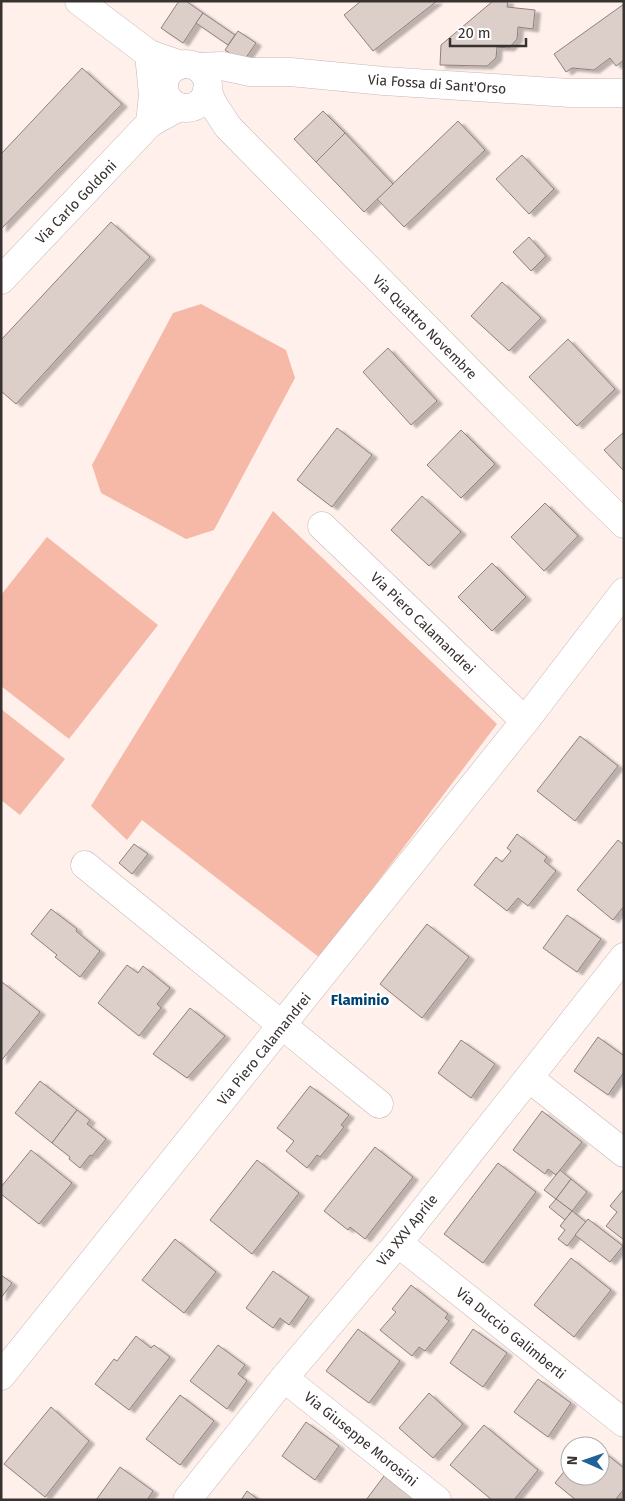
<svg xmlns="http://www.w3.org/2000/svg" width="625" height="1501" font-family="'Fira Sans',sans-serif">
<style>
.green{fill:#f6b9a8}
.building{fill:#dccec9;stroke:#8e817d;filter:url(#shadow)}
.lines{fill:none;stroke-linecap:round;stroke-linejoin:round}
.street-casing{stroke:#c6b7b3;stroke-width:29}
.secondary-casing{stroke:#c6b7b3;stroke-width:29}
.street{stroke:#fff;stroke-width:28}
.secondary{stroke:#fff;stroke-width:28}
.labels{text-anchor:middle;stroke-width:5;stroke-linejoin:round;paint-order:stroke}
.street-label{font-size:14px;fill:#37312f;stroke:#fff}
.neighbourhood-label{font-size:15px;font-weight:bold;fill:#004271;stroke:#fff}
</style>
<defs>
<filter id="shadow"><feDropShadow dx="5.5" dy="3" stdDeviation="1" flood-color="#0004"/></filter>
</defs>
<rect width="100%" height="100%" fill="#fff0eb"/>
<g class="green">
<path d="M 201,304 L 286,350 L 295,378 L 214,530 L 186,539 L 101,493 L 92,465 L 173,313 Z"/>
<path d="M 273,511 L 497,724 L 320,958 L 142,820 L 127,840 L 91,806 Z"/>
<path d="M 47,537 L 158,625 L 69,739 L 1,686 L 1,595 Z"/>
<path d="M 1,709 L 65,759 L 20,815 L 1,800 Z"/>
</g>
<g class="building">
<path d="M 179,1 L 186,1 L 203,13 L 183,43 L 161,28 Z"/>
<path d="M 361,1 L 437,1 L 373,51 L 344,15 Z"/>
<path d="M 493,1 L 508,1 L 507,7 L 535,10 L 533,29 L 518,27 L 517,39 L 509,48 L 497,47 L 496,58 L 487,66 L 440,65 L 441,45 Z"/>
<path d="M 624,4 L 624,60 L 616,66 L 610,58 L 594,70 L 572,68 L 566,72 L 554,54 Z"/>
<path d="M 203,13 L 235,35 L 228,45 L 196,23 Z"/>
<path d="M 238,31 L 256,43 L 243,62 L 225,50 Z"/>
<path d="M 82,68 L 122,104 L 1,229 L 1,154 Z"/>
<path d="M 323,111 L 345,133 L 316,162 L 294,139 Z"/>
<path d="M 458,121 L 485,150 L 404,227 L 377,199 Z"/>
<path d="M 345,133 L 393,184 L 364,212 L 316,162 Z"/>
<path d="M 522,155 L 554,189 L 529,214 L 496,179 Z"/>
<path d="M 111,222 L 150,257 L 16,404 L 1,391 L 1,340 Z"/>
<path d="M 529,237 L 546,256 L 531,271 L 513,252 Z"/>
<path d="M 502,282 L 541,318 L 509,351 L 471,316 Z"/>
<path d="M 568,339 L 615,389 L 577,426 L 529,377 Z"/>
<path d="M 388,348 L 437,401 L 411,425 L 363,372 Z"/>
<path d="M 337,428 L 372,455 L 332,507 L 297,480 Z"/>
<path d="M 461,430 L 495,464 L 461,498 L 427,465 Z"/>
<path d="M 624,432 L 624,471 L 604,450 Z"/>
<path d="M 422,496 L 461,532 L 429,566 L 391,530 Z"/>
<path d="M 545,503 L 578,536 L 544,571 L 511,537 Z"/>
<path d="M 492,563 L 526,597 L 492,631 L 458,597 Z"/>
<path d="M 580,736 L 618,766 L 575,821 L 537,791 Z"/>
<path d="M 517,834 L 547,857 L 544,861 L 556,871 L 528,906 L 518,898 L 507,911 L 474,885 L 496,857 L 502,862 L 511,851 L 507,848 Z"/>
<path d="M 618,840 L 624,845 L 624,906 L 613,920 L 577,890 Z"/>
<path d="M 134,844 L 148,854 L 132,874 L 119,863 Z"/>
<path d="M 51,909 L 77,929 L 76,931 L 100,951 L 80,977 L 55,957 L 57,955 L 31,934 Z"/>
<path d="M 567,915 L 601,939 L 577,972 L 543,948 Z"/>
<path d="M 427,924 L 469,957 L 422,1018 L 380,984 Z"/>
<path d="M 127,965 L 138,973 L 143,966 L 170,988 L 157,1004 L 161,1008 L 139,1036 L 98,1003 Z"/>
<path d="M 2,982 L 40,1012 L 1,1061 L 1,983 Z"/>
<path d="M 190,1008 L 225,1036 L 187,1078 L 153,1054 Z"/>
<path d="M 598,1037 L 624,1056 L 624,1072 L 608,1095 L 574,1071 Z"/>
<path d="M 461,1040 L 495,1064 L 471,1098 L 438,1073 Z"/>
<path d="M 40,1081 L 77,1110 L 52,1143 L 15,1113 Z"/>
<path d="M 310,1086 L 349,1115 L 341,1125 L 344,1127 L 320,1157 L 317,1155 L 307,1168 L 286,1151 L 294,1141 L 277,1128 Z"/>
<path d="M 77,1110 L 90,1120 L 87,1124 L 106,1139 L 92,1156 L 90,1155 L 80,1168 L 69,1159 L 70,1157 L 52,1143 Z"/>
<path d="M 542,1111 L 582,1142 L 556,1175 L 548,1169 L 545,1174 L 513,1150 Z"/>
<path d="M 375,1147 L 413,1177 L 365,1239 L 350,1227 L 348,1230 L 324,1211 Z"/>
<path d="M 31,1150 L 72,1183 L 39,1224 L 1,1194 L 1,1187 Z"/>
<path d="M 257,1160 L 299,1193 L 252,1254 L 210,1220 Z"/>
<path d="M 498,1163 L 536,1192 L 483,1263 L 444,1234 Z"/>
<path d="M 560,1170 L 571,1179 L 556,1199 L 544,1190 Z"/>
<path d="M 571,1179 L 587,1192 L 572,1211 L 556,1199 Z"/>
<path d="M 624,1189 L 624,1240 L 606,1226 L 617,1212 L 610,1206 Z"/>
<path d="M 556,1199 L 572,1211 L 565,1220 L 549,1207 Z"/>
<path d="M 572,1211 L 586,1222 L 567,1246 L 558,1239 L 565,1230 L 560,1226 Z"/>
<path d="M 588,1219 L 623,1246 L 610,1262 L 575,1235 Z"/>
<path d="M 175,1239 L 216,1272 L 184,1313 L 142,1280 Z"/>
<path d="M 571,1258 L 611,1290 L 574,1337 L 534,1305 Z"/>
<path d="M 273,1271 L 309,1297 L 289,1325 L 280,1318 L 273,1328 L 246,1308 Z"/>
<path d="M 1,1275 L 12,1283 L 1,1298 Z"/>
<path d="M 411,1285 L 448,1314 L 445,1318 L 449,1321 L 425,1351 L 419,1347 L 412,1356 L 380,1330 L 396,1312 L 392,1309 Z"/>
<path d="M 358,1329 L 400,1361 L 369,1403 L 326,1371 Z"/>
<path d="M 473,1329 L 507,1353 L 483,1387 L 450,1363 Z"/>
<path d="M 136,1336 L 151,1348 L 154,1345 L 170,1357 L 129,1410 L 95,1384 L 114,1359 L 117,1361 Z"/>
<path d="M 218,1345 L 245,1365 L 238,1374 L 247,1381 L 227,1409 L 190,1381 Z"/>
<path d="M 538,1379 L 571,1403 L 548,1437 L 514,1412 Z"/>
<path d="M 429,1393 L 463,1424 L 433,1458 L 399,1428 Z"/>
<path d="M 180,1395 L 214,1421 L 180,1465 L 146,1439 Z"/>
<path d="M 51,1407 L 89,1441 L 45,1497 L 4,1464 Z"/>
<path d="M 306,1422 L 339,1446 L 315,1480 L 282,1456 Z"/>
<path d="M 484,1425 L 538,1470 L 514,1500 L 492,1500 L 450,1465 Z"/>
<path d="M 600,1449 L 624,1468 L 624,1489 L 615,1500 L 576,1500 L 555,1483 L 570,1464 L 570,1476 L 600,1476 Z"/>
<path d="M 120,1467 L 153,1491 L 147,1500 L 96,1500 Z"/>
<path d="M 384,1476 L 415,1500 L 366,1500 Z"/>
<path d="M 247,1491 L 259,1500 L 241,1500 Z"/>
</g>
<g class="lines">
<defs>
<g id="street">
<path d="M 149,54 L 153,95 L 150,123"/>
<path d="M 198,67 L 222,66 L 250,72 L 290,72 L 384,81 L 570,93 L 624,93"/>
<path d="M 1,280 L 150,123 L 179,107"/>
<path d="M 322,526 L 525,721"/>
<path d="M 85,865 L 379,1104"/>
<path d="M 529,1078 L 624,1153"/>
<path d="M 398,1243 L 624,1423"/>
<path d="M 1,1376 L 525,721 L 624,592"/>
<path d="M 284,1378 L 437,1500"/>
<path d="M 187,1500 L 284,1378 L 398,1243 L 624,957"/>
</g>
<g id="secondary">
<path d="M 79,1 L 149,54 L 181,65"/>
<circle cx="186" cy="86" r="22"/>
<path d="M 207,90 L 213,104 L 228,127 L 492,394 L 624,524"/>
</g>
</defs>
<use href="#street" class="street-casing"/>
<use href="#secondary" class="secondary-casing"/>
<use href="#street" class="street"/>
<use href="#secondary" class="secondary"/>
</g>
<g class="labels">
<g class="street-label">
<text transform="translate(437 84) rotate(4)" y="5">Via Fossa di Sant'Orso</text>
<text transform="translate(76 202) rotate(-46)" y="5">Via Carlo Goldoni</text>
<text transform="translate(425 327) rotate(45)" y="5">Via Quattro Novembre</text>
<text transform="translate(423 623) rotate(44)" y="5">Via Piero Calamandrei</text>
<text transform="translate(264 1049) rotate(-51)" y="5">Via Piero Calamandrei</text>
<text transform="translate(407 1230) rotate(-51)" y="5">Via XXV Aprile</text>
<text transform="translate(511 1333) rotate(39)" y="5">Via Duccio Galimberti</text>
<text transform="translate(361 1439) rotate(39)" y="5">Via Giuseppe Morosini</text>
</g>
<g class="neighbourhood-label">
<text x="360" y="1005">Flaminio</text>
</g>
</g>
<rect width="625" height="1501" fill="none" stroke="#37312f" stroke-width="5"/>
<g transform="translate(585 1461) rotate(272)"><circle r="24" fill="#ffffff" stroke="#afadac"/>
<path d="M0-4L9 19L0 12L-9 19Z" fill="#206197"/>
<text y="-8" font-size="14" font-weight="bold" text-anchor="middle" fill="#37312f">N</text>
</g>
<path d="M450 38v8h76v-8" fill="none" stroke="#37312f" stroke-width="2.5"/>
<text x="458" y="38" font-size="15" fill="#37312f" stroke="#ffffff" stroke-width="4" paint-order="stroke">20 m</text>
</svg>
